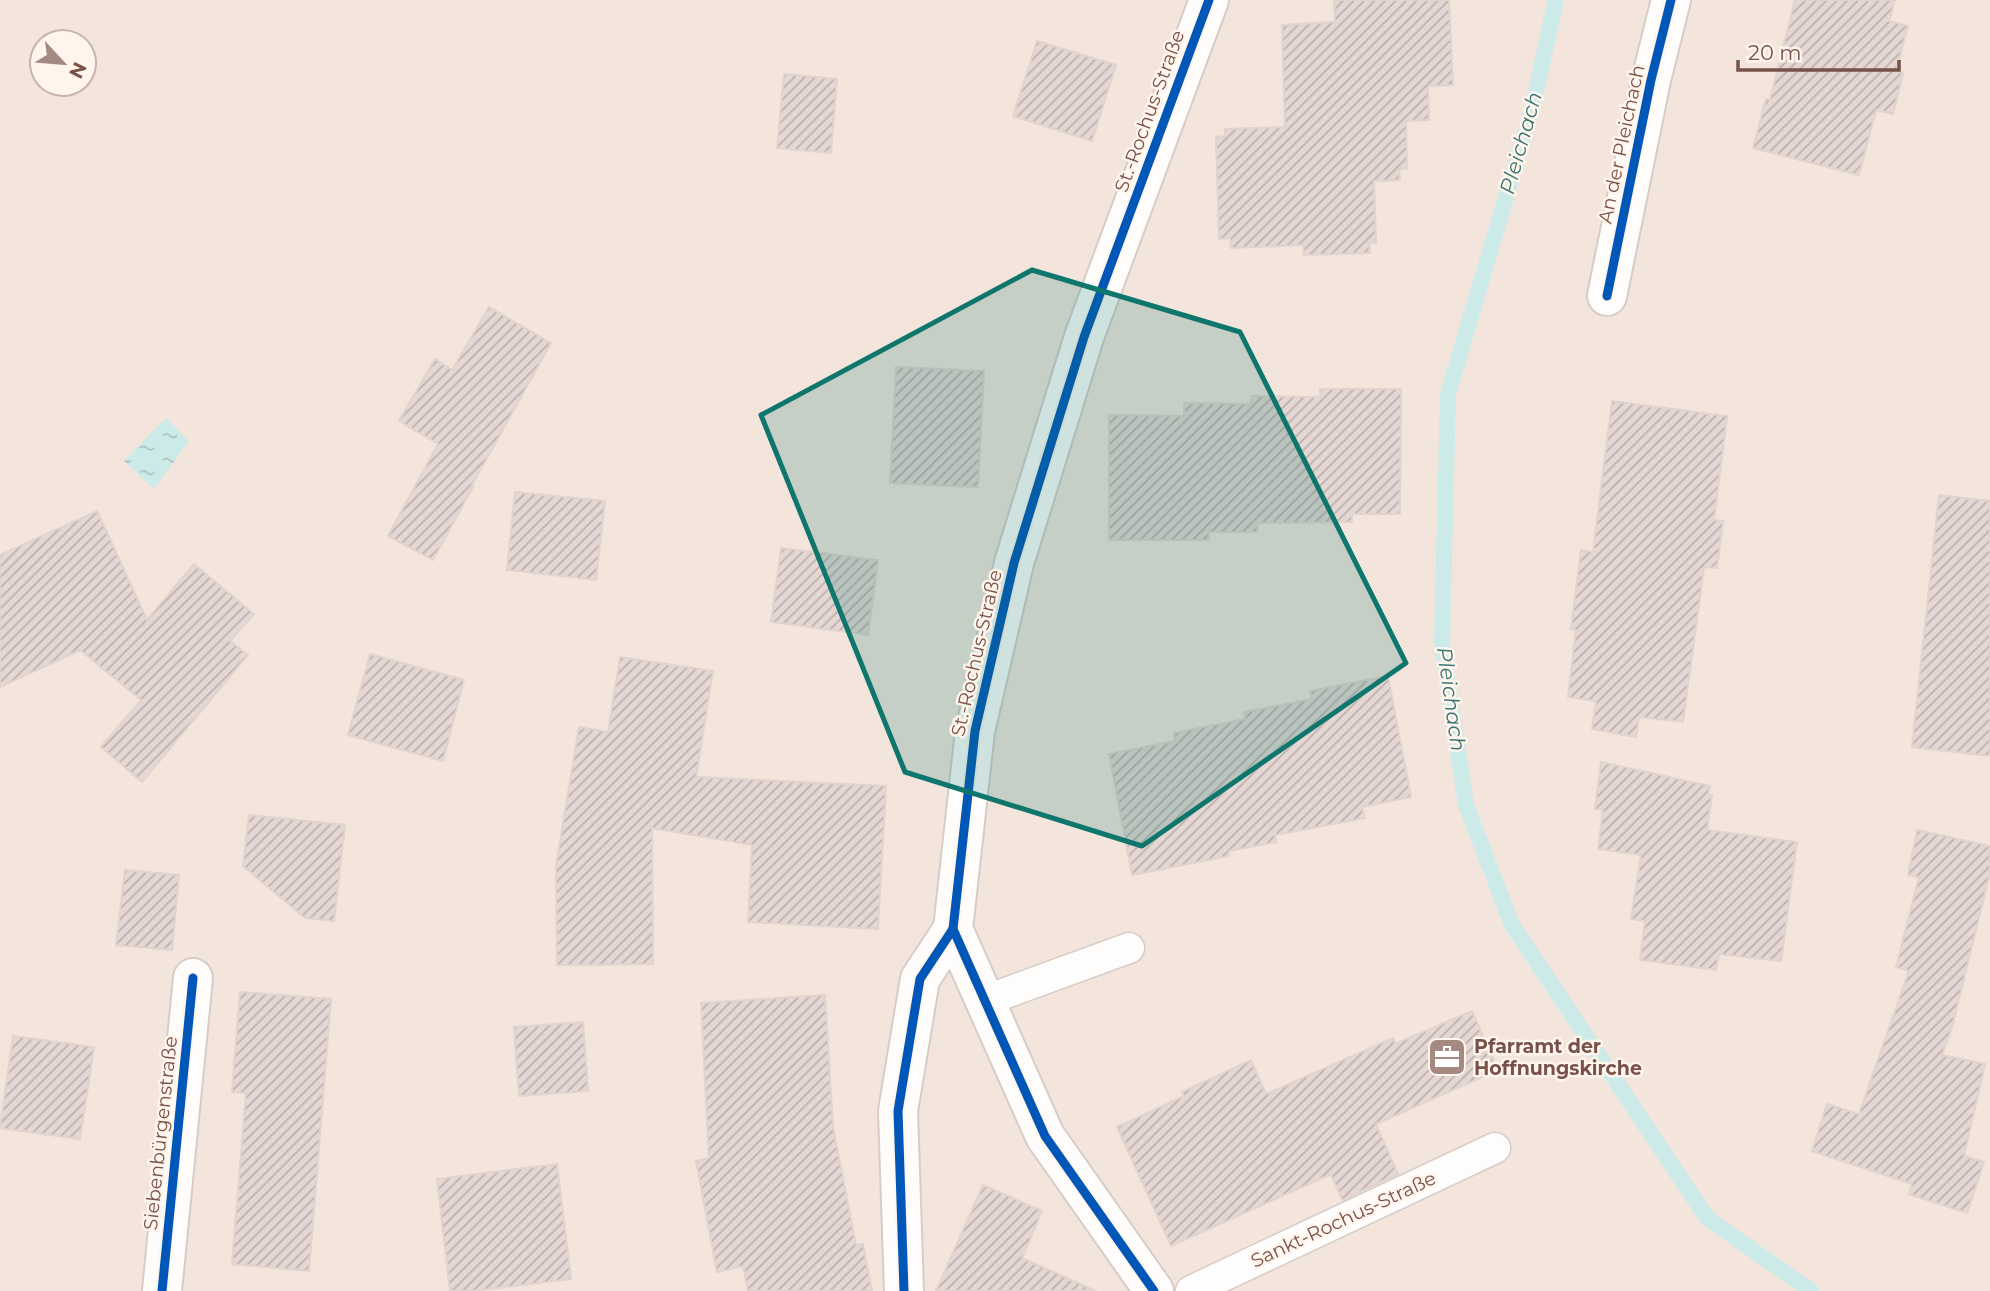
<svg xmlns="http://www.w3.org/2000/svg" width="1990" height="1291" font-family="Montserrat,sans-serif">
<style>
.residential{fill:#f3e5db;fill-rule:evenodd}
.water{fill:url(#water-ripples)}
.lines{fill:none;stroke-linecap:round;stroke-linejoin:round}
.stream{stroke:#ccebe8;stroke-width:16}
.building{fill:url(#building-hatch);stroke:#e1d3cd;stroke-width:2}
.service-casing{stroke:#d6ccc8;stroke-width:33}
.minor-casing{stroke:#d6ccc8;stroke-width:42}
.service{stroke:#fefdfc;stroke-width:30}
.minor{stroke:#fefdfc;stroke-width:38}
.cycleway-casing{stroke:#fff5ed;stroke-width:13}
.cycleway{stroke:#0057b8;stroke-width:9}
.marked{fill:#0f766e;fill-opacity:0.2;stroke:#0f766e;stroke-width:5;stroke-linejoin:round}
.labels{text-anchor:middle;stroke-width:5;stroke-linejoin:round;paint-order:stroke}
.street-label{font-size:19px;fill:#785249;stroke:#fff5ed}
.poi-label{font-size:19px;font-weight:bold;fill:#785249;stroke:#fff5ed;text-anchor:start}
.water-label{font-size:21px;font-style:italic;fill:#3a7676;stroke:#fff5ed}
</style>
<defs>
<pattern id="water-ripples" width="26" height="14" patternUnits="userSpaceOnUse" patternTransform="scale(1.75)"><rect width="26" height="14" fill="#ccebe8"/><path d="M2 4q2-2 4 0t4 0M15 11q2-2 4 0t4 0" fill="none" stroke="#aac1be"/></pattern>
<pattern id="building-hatch" width="6" height="6" patternUnits="userSpaceOnUse" patternTransform="scale(1.75)"><rect width="6" height="6" fill="#e5d7d3"/><path d="M-1 1l2-2M0 6l6-6M5 7l2-2" fill="none" stroke="#beb1ad"/></pattern>
</defs>
<rect width="100%" height="100%" fill="#f8f1eb"/>
<path class="residential" d="M 0,0 L 1990,0 L 1990,1291 L 0,1291 ZM 42,42 L 84,42 L 84,84 L 42,84 Z"/>
<path class="water" d="M 166,418 L 189,441 L 154,489 L 124,461 Z"/>
<g class="lines">
<path class="stream" d="M 1556,0 L 1532,109 L 1448,394 L 1442,644 L 1466,805 L 1512,925 L 1707,1218 L 1811,1291"/>
</g>
<g class="building">
<path d="M 1334,0 L 1449,0 L 1453,85 L 1428,86 L 1429,120 L 1406,121 L 1407,169 L 1399,169 L 1400,180 L 1374,181 L 1376,243 L 1369,243 L 1370,253 L 1304,255 L 1303,245 L 1231,248 L 1230,238 L 1219,239 L 1216,137 L 1225,136 L 1225,129 L 1285,127 L 1282,25 L 1335,22 Z"/>
<path d="M 1795,0 L 1895,0 L 1889,21 L 1908,26 L 1896,71 L 1903,73 L 1893,114 L 1876,110 L 1859,175 L 1753,148 L 1766,99 L 1770,100 Z"/>
<path d="M 1037,41 L 1116,65 L 1092,141 L 1013,116 Z"/>
<path d="M 784,74 L 837,79 L 831,153 L 777,148 Z"/>
<path d="M 489,307 L 551,343 L 471,487 L 473,487 L 433,560 L 388,536 L 438,444 L 399,421 L 435,359 L 452,370 Z"/>
<path d="M 896,367 L 984,371 L 978,487 L 890,483 Z"/>
<path d="M 1320,389 L 1401,389 L 1400,514 L 1352,514 L 1352,522 L 1258,523 L 1257,532 L 1209,532 L 1209,540 L 1109,540 L 1109,415 L 1184,416 L 1184,403 L 1251,404 L 1252,396 L 1320,397 Z"/>
<path d="M 1612,401 L 1727,416 L 1714,520 L 1723,521 L 1717,568 L 1704,567 L 1683,722 L 1639,717 L 1636,737 L 1592,729 L 1596,701 L 1568,697 L 1576,630 L 1571,629 L 1581,550 L 1593,552 Z"/>
<path d="M 515,492 L 605,501 L 596,580 L 507,570 Z"/>
<path d="M 1939,495 L 1990,501 L 1990,756 L 1912,747 Z"/>
<path d="M 97,511 L 147,620 L 194,564 L 254,614 L 230,641 L 248,655 L 142,782 L 101,747 L 141,700 L 80,650 L 0,687 L 0,555 Z"/>
<path d="M 781,548 L 878,560 L 868,635 L 771,622 Z"/>
<path d="M 370,654 L 464,680 L 443,761 L 348,735 Z"/>
<path d="M 620,657 L 713,671 L 696,777 L 886,786 L 878,929 L 748,922 L 752,845 L 652,828 L 653,964 L 557,965 L 556,866 L 579,727 L 608,732 Z"/>
<path d="M 1388,676 L 1411,797 L 1362,807 L 1365,818 L 1275,835 L 1276,842 L 1229,851 L 1229,856 L 1132,875 L 1109,754 L 1175,741 L 1174,733 L 1245,719 L 1244,712 L 1312,699 L 1310,691 Z"/>
<path d="M 1601,762 L 1710,786 L 1708,795 L 1712,795 L 1707,830 L 1797,842 L 1781,961 L 1719,954 L 1716,970 L 1640,960 L 1645,921 L 1631,919 L 1641,855 L 1598,849 L 1603,810 L 1595,809 Z"/>
<path d="M 249,815 L 345,825 L 334,921 L 305,918 L 243,866 Z"/>
<path d="M 1917,830 L 1990,846 L 1990,873 L 1952,1027 L 1942,1055 L 1985,1064 L 1964,1156 L 1984,1162 L 1967,1213 L 1909,1194 L 1912,1184 L 1812,1151 L 1827,1104 L 1859,1114 L 1909,971 L 1896,967 L 1919,877 L 1908,875 Z"/>
<path d="M 125,870 L 179,875 L 172,950 L 116,945 Z"/>
<path d="M 240,992 L 331,999 L 309,1271 L 232,1264 L 246,1093 L 232,1092 Z"/>
<path d="M 825,995 L 833,1127 L 856,1245 L 863,1244 L 872,1291 L 748,1291 L 743,1266 L 717,1272 L 696,1161 L 709,1158 L 701,1003 Z"/>
<path d="M 1472,1011 L 1498,1070 L 1376,1124 L 1398,1174 L 1342,1200 L 1331,1174 L 1171,1246 L 1117,1127 L 1184,1096 L 1182,1092 L 1251,1060 L 1266,1094 L 1393,1038 L 1395,1044 Z"/>
<path d="M 583,1022 L 588,1091 L 519,1096 L 514,1027 Z"/>
<path d="M 13,1036 L 94,1047 L 80,1139 L 0,1128 Z"/>
<path d="M 557,1164 L 571,1279 L 474,1291 L 450,1291 L 437,1179 Z"/>
<path d="M 983,1185 L 1042,1211 L 1022,1258 L 1096,1291 L 936,1291 Z"/>
</g>
<g class="lines">
<defs>
<g id="service">
<path d="M 984,1001 L 1129,948"/>
<path d="M 1191,1291 L 1495,1148"/>
</g>
<g id="minor">
<path d="M 1607,296 L 1651,80 L 1671,0"/>
<path d="M 162,1291 L 193,978"/>
<path d="M 904,1291 L 898,1111 L 920,979 L 953,929"/>
<path d="M 1154,1291 L 1045,1136 L 953,929 L 975,731 L 1014,563 L 1084,337 L 1209,0"/>
</g>
</defs>
<use href="#service" class="service-casing"/>
<use href="#minor" class="minor-casing"/>
<use href="#service" class="service"/>
<use href="#minor" class="minor"/>
<defs>
<g id="cycleway">
<path d="M 1607,296 L 1651,80 L 1671,0"/>
<path d="M 162,1291 L 193,978"/>
<path d="M 904,1291 L 898,1111 L 920,979 L 953,929"/>
<path d="M 1154,1291 L 1045,1136 L 953,929 L 975,731 L 1014,563 L 1084,337 L 1209,0"/>
</g>
</defs>
<use href="#cycleway" class="cycleway-casing"/>
<use href="#cycleway" class="cycleway"/>
</g>
<path class="marked" d="M 1032,270 L 1240,332 L 1406,663 L 1142,846 L 905,772 L 761,415 Z"/>
<defs>
<symbol id="office-square" viewBox="-11 -11 22 22"><rect x="-9" y="-9" width="18" height="18" rx="4" fill="#a58a82" stroke="#fff5ed"/><path d="M-6-3h4V-5.5h4V-3h4V5H-6ZM-1-4.5V-3h2v-1.5ZM-6 0V1H6V0Z" fill="#fff"/></symbol>
</defs>
<g fill-rule="evenodd">
<use href="#office-square" x="1425" y="1035" width="44" height="44"/>
</g>
<g class="labels">
<g class="street-label">
<text transform="translate(1149 111) rotate(-70)" y="7">St.-Rochus-Straße</text>
<text transform="translate(1621 144) rotate(-78)" y="7">An der Pleichach</text>
<text transform="translate(976 653) rotate(-77)" y="7">St.-Rochus-Straße</text>
<text transform="translate(160 1133) rotate(-84)" y="7">Siebenbürgenstraße</text>
<text transform="translate(1343 1219) rotate(-25)" y="7">Sankt-Rochus-Straße</text>
</g>
<g class="poi-label">
<text x="1474" y="1053">Pfarramt der<tspan x="1474" dy="22">Hoffnungskirche</tspan></text>
</g>
<g class="water-label">
<text transform="translate(1521 143) rotate(-74)" y="7">Pleichach</text>
<text transform="translate(1451 699) rotate(82)" y="7">Pleichach</text>
</g>
</g>
<g transform="translate(63 63) rotate(116)"><circle r="33" fill="#fff5ed" stroke="#c9b4ab" stroke-width="2"/>
<path d="M0-5L12 26L0 18L-12 26Z" fill="#a58a82"/>
<text y="-10" font-size="19" font-weight="bold" text-anchor="middle" fill="#785249">N</text>
</g>
<path d="M1738 60v10h161v-10" fill="none" stroke="#785249" stroke-width="3.5"/>
<text x="1748" y="60" font-size="21" fill="#785249" stroke="#fff5ed" stroke-width="5" paint-order="stroke">20 m</text>
</svg>
